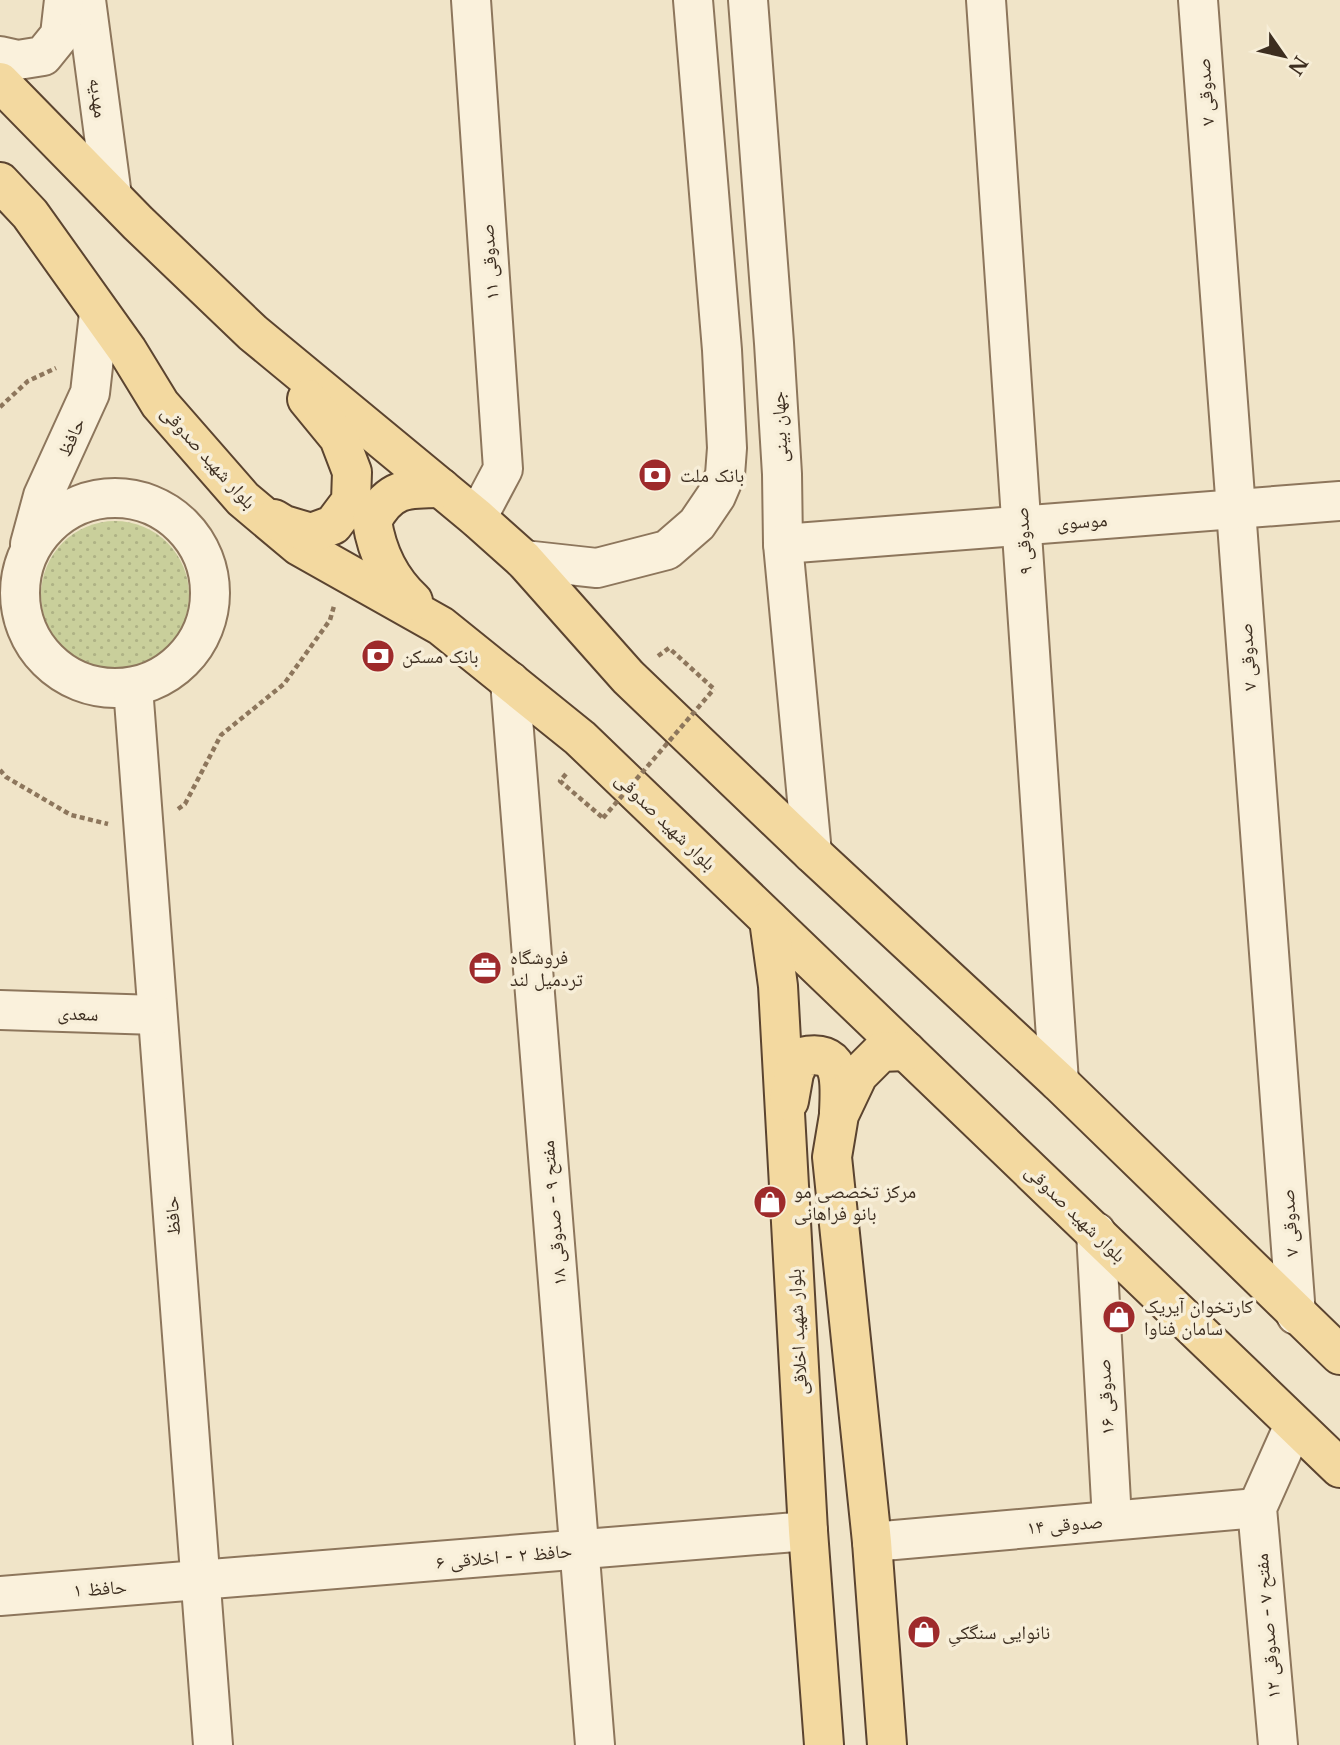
<svg xmlns="http://www.w3.org/2000/svg" width="1340" height="1745" font-family="'Libre Baskerville','Noto Naskh Arabic',serif">
<style>
.grass{fill:url(#grass-dots)}
.lines{fill:none;stroke-linecap:round;stroke-linejoin:round}
.minor-casing{stroke:#8d765c;stroke-width:42}
.major-casing{stroke:#5b4430;stroke-width:42}
.path{stroke:#8d765c;stroke-width:4.5;stroke-dasharray:5 3.5;stroke-linecap:butt}
.minor{stroke:#faf1dc;stroke-width:38}
.major{stroke:#f3d9a0;stroke-width:38}
.path-bridge{stroke:#8d765c;stroke-width:4.5;stroke-dasharray:5 3.5;stroke-linecap:butt}
.labels{text-anchor:middle;stroke-width:7;stroke-linejoin:round;paint-order:stroke}
.street-label{font-size:19px;fill:#3d2e20;stroke:#f7eed8}
.poi-label{font-size:19px;fill:#3d2e20;stroke:#f7eed8;text-anchor:start}
</style>
<defs>
<pattern id="grass-dots" width="8" height="8" patternUnits="userSpaceOnUse" patternTransform="scale(1.75)"><rect width="8" height="8" fill="#c9cf9b"/><path d="M2 2h.1M6 6h.1" fill="none" stroke="#aeb285" stroke-width="1.8" stroke-linecap="round"/></pattern>
</defs>
<rect width="100%" height="100%" fill="#f0e4c8"/>
<circle class="grass" cx="115" cy="595" r="74"/>
<g class="lines">
<defs>
<g id="minor">
<path d="M 86,0 L 112,196"/>
<path d="M 471,0 L 503,469 L 477,518"/>
<path d="M 748,0 L 774,343 L 782,474 L 783,544 L 812,853"/>
<path d="M 986,0 L 1059,1082"/>
<path d="M 1198,0 L 1296,1315"/>
<path d="M 0,56 L 18,60 L 43,56 L 60,35 L 64,0"/>
<circle cx="115" cy="593" r="95"/>
<path d="M 30,544 L 43,496 L 90,393 L 99,313"/>
<path d="M 783,544 L 1340,501"/>
<path d="M 524,560 L 597,568 L 667,550 L 697,524 L 716,496 L 725,475 L 727,448 L 722,350 L 693,0"/>
<path d="M 510,681 L 595,1745"/>
<path d="M 133,687 L 213,1745"/>
<path d="M 0,1010 L 157,1015"/>
<path d="M 1096,1232 L 1112,1520"/>
<path d="M 872,1542 L 1257,1508"/>
<path d="M 0,1596 L 808,1531"/>
<path d="M 1278,1745 L 1257,1508 L 1294,1425"/>
</g>
<g id="major">
<path d="M 0,82 L 138,223 L 253,333 L 477,518 L 524,560 L 628,677 L 812,853 L 1059,1082 L 1340,1355"/>
<path d="M 0,182 L 30,214 L 127,350 L 160,404 L 243,499 L 299,546 L 441,626 L 580,738 L 1340,1468"/>
<path d="M 274,519 L 284,525 L 311,533 L 333,525 L 351,501 L 352,472 L 339,438 L 307,399"/>
<path d="M 413,601 C 389,579 377,553 372,521 C 389,488 406,488 441,488"/>
<path d="M 769,920 L 778,986 L 808,1531 L 824,1745"/>
<path d="M 789,1101 L 794,1073 L 801,1057 C 845,1047 840,1083 839,1113"/>
<path d="M 887,1745 L 872,1542 L 832,1157 L 839,1115 L 858,1075 L 881,1052 L 906,1051"/>
</g>
</defs>
<use href="#minor" class="minor-casing"/>
<use href="#major" class="major-casing"/>
<g class="path">
<path d="M 0,407 L 28,381 L 56,368"/>
<path d="M 658,656 L 669,648 L 714,689"/>
<path d="M 0,770 L 6,777 L 71,815 L 108,824"/>
<path d="M 566,774 L 560,781 L 603,818"/>
<path d="M 178,809 L 185,804 L 221,735 L 284,684 L 330,620 L 334,606"/>
</g>
<use href="#minor" class="minor"/>
<use href="#major" class="major"/>
<path class="path-bridge" d="M 603,818 L 714,689"/>
</g>
<defs>
<symbol id="bank-disc" viewBox="-11 -11 22 22"><circle r="9.5" fill="#9e2a2b" stroke="#f7eed8"/><path d="M-6-4H6V4H-6ZM0-2.3a2.3 2.3 0 1 0 0 4.6a2.3 2.3 0 1 0 0-4.6Z" fill="#fff"/></symbol>
<symbol id="office-disc" viewBox="-11 -11 22 22"><circle r="9.5" fill="#9e2a2b" stroke="#f7eed8"/><path d="M-6-3h4V-5.5h4V-3h4V5H-6ZM-1-4.5V-3h2v-1.5ZM-6 0V1H6V0Z" fill="#fff"/></symbol>
<symbol id="shop-disc" viewBox="-11 -11 22 22"><circle r="9.5" fill="#9e2a2b" stroke="#f7eed8"/><path d="M-5-2.5h2.3a2.7 3.5 0 0 1 5.4 0H5L5.5 6h-11ZM-1.5-2.5h3a1.5 2.3 0 0 0-3 0Z" fill="#fff"/></symbol>
</defs>
<g fill-rule="evenodd">
<use href="#bank-disc" x="636" y="456" width="38" height="38"/>
<use href="#bank-disc" x="359" y="637" width="38" height="38"/>
<use href="#office-disc" x="466" y="949" width="38" height="38"/>
<use href="#shop-disc" x="751" y="1183" width="38" height="38"/>
<use href="#shop-disc" x="1100" y="1298" width="38" height="38"/>
<use href="#shop-disc" x="905" y="1613" width="38" height="38"/>
</g>
<g class="labels">
<g class="street-label">
<text transform="translate(1205 92) rotate(-94)" y="7">صدوقی ۷</text>
<text transform="translate(99 98) rotate(83)" y="7">مهدیه</text>
<text transform="translate(489 262) rotate(-94)" y="7">صدوقی ۱۱</text>
<text transform="translate(779 427) rotate(-93)" y="7">جهان بینی</text>
<text transform="translate(71 437) rotate(-66)" y="7">حافظ</text>
<text transform="translate(209 457) rotate(48)" y="7">بلوار شهید صدوقی</text>
<text transform="translate(1082 521) rotate(-4)" y="7">موسوی</text>
<text transform="translate(1023 541) rotate(-94)" y="7">صدوقی ۹</text>
<text transform="translate(1247 657) rotate(-94)" y="7">صدوقی ۷</text>
<text transform="translate(666 821) rotate(44)" y="7">بلوار شهید صدوقی</text>
<text transform="translate(78 1013) rotate(2)" y="7">سعدی</text>
<text transform="translate(553 1213) rotate(-95)" y="7">مفتح ۹ - صدوقی ۱۸</text>
<text transform="translate(1076 1213) rotate(44)" y="7">بلوار شهید صدوقی</text>
<text transform="translate(172 1216) rotate(-94)" y="7">حافظ</text>
<text transform="translate(1289 1223) rotate(-94)" y="7">صدوقی ۷</text>
<text transform="translate(797 1332) rotate(-93)" y="7">بلوار شهید اخلاقی</text>
<text transform="translate(1105 1397) rotate(-93)" y="7">صدوقی ۱۶</text>
<text transform="translate(1065 1524) rotate(-5)" y="7">صدوقی ۱۴</text>
<text transform="translate(504 1556) rotate(-5)" y="7">حافظ ۲ - اخلاقی ۶</text>
<text transform="translate(100 1588) rotate(-4)" y="7">حافظ ۱</text>
<text transform="translate(1267 1626) rotate(-95)" y="7">مفتح ۷ - صدوقی ۱۲</text>
</g>
<g class="poi-label">
<text x="680" y="482">بانک ملت</text>
<text x="402" y="663">بانک مسکن</text>
<text x="510" y="964">فروشگاه<tspan x="510" dy="22">تردمیل لند</tspan></text>
<text x="794" y="1198">مرکز تخصصی مو<tspan x="794" dy="22">بانو فراهانی</tspan></text>
<text x="1144" y="1313">کارتخوان آیریک<tspan x="1144" dy="22">سامان فناوا</tspan></text>
<text x="948" y="1639">نانوایی سنگکیِ</text>
</g>
</g>
<g transform="translate(1284 56) rotate(124)" stroke="#f7eed8" stroke-width="5" paint-order="stroke">
<path d="M0-5L12 26L0 18L-12 26Z" fill="#3d2e20"/>
<text y="-10" font-size="19" font-weight="bold" text-anchor="middle" fill="#3d2e20">N</text>
</g>
</svg>
